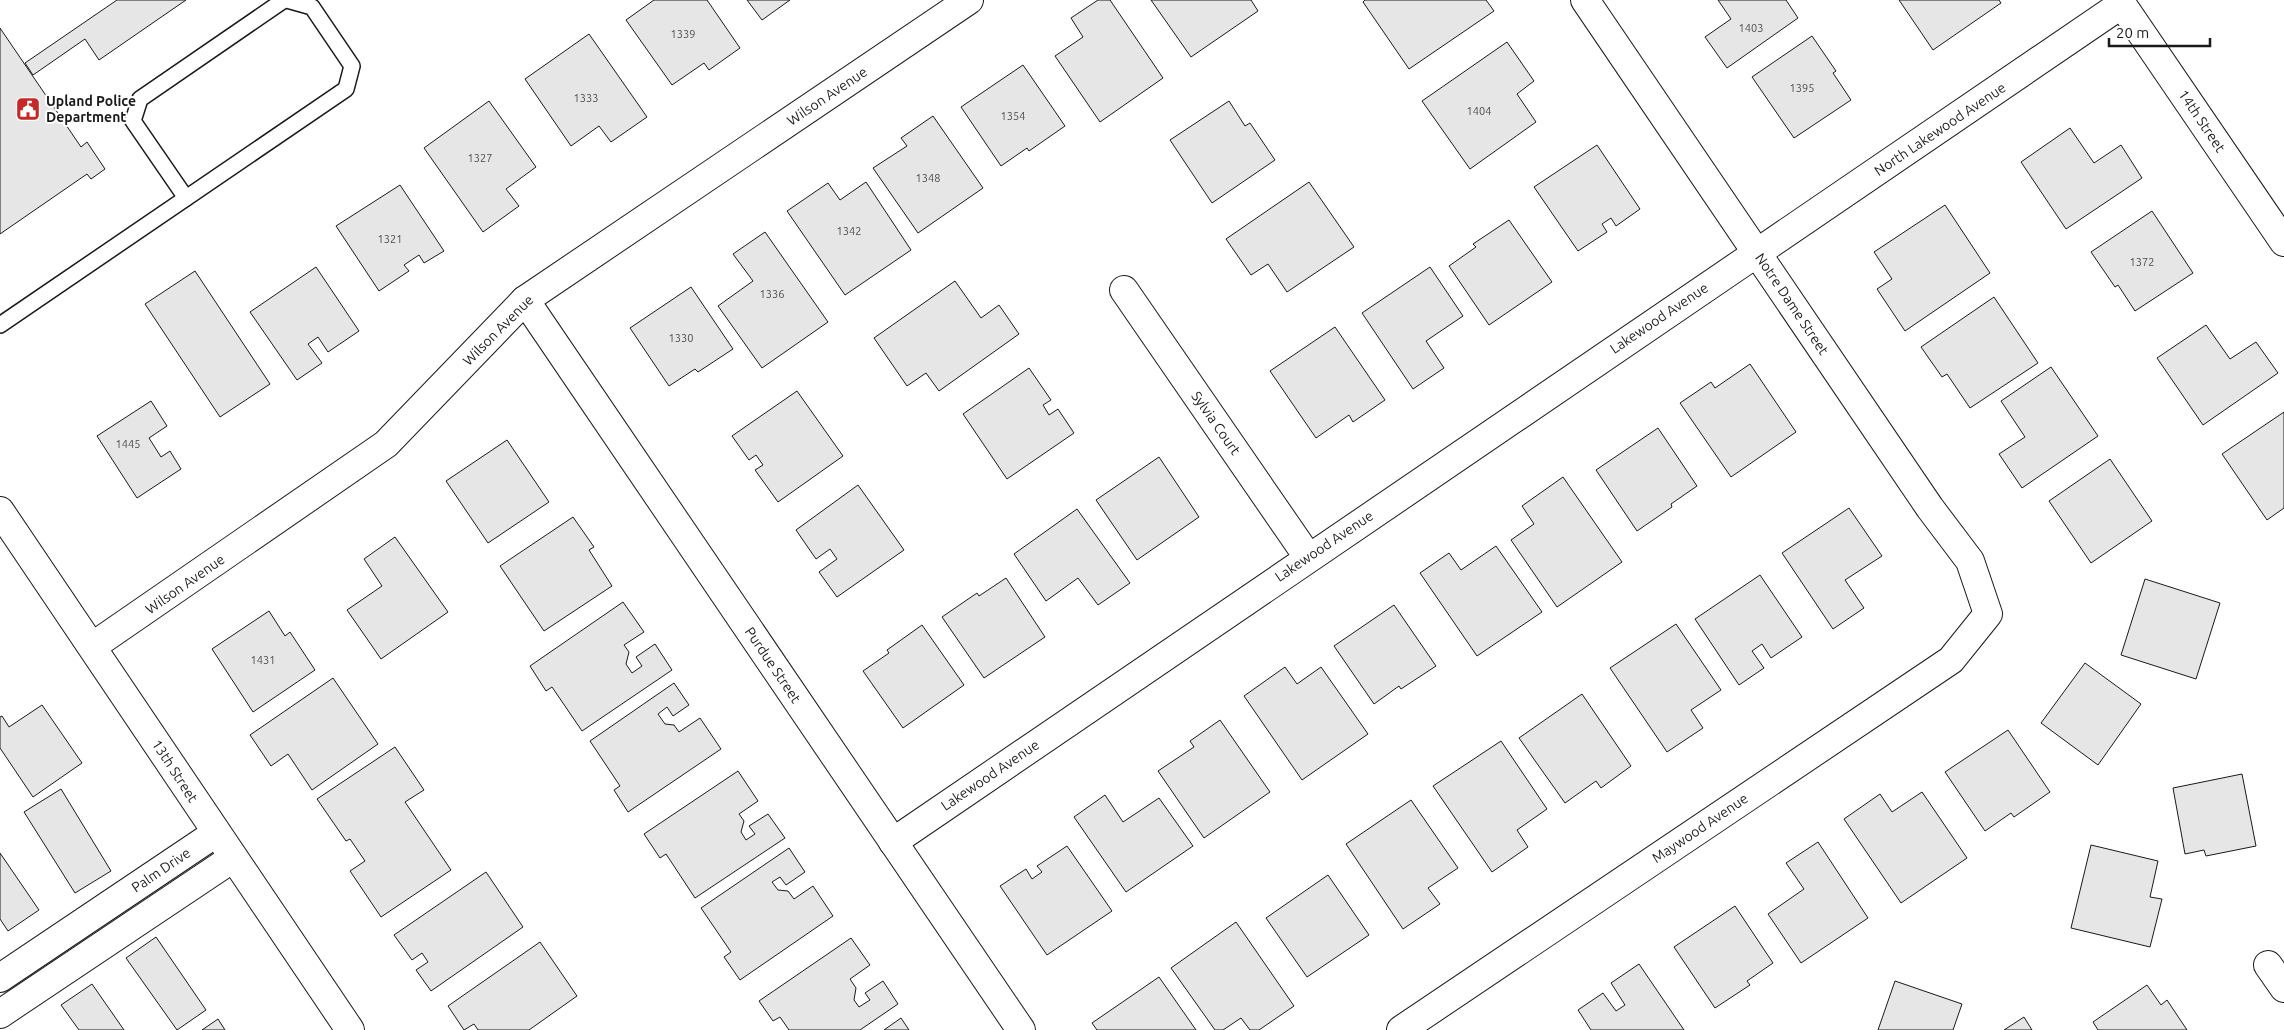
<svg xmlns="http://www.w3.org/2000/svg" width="2284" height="1030" font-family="Ubuntu,sans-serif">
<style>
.building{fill:#e6e6e6;stroke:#1a1a1a}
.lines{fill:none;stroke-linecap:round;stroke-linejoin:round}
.lane-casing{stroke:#1a1a1a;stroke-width:18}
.street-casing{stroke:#1a1a1a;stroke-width:30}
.secondary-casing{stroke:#1a1a1a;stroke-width:30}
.lane{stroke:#fff;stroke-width:15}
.street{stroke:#fff;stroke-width:28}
.secondary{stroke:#fff;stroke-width:28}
.labels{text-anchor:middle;stroke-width:4;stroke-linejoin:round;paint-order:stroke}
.number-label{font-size:11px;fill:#4d4d4d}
.street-label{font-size:14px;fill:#1a1a1a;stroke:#fff}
.poi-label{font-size:14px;font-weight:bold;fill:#1a1a1a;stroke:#fff;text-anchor:start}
</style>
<rect width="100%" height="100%" fill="#fff"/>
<g class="building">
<path d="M 117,0 L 186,0 L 99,60 L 85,39 L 33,75 L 25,63 Z"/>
<path d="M 654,0 L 707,0 L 740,48 L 709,70 L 704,63 L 672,85 L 626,20 Z"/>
<path d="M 747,0 L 790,0 L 762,20 Z"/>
<path d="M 1098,0 L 1110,0 L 1163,78 L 1100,122 L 1055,56 L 1083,37 L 1071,18 Z"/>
<path d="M 1151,0 L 1251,0 L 1258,11 L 1191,57 Z"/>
<path d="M 1365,0 L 1486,0 L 1494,11 L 1409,69 L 1363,2 Z"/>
<path d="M 1718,0 L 1786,0 L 1798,18 L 1727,68 L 1705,37 L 1731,19 Z"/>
<path d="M 1899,0 L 1999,0 L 2001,3 L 1933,50 Z"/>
<path d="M 0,28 L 81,147 L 87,142 L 105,169 L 91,179 L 87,174 L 0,234 Z"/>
<path d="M 589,34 L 647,117 L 611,142 L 599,126 L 571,146 L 525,79 Z"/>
<path d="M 1812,36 L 1836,71 L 1833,73 L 1851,100 L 1794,138 L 1752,77 Z"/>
<path d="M 1507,42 L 1534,81 L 1517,94 L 1536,122 L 1470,169 L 1422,101 Z"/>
<path d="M 1023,65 L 1065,126 L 1029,151 L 1027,148 L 1001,166 L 961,107 Z"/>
<path d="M 489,101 L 536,167 L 506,189 L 519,206 L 483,232 L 424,148 Z"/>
<path d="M 1229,101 L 1245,126 L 1250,123 L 1275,160 L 1212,203 L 1170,140 Z"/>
<path d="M 933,116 L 983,188 L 918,233 L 873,168 L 907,146 L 901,138 Z"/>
<path d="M 2070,128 L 2094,163 L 2121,145 L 2142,178 L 2066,229 L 2021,162 Z"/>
<path d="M 1597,145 L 1640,209 L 1616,226 L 1611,218 L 1602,224 L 1607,232 L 1578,251 L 1534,187 Z"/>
<path d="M 866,182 L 911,250 L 845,295 L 787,211 L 828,183 L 840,200 Z"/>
<path d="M 1309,182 L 1354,247 L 1287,292 L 1268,264 L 1251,275 L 1226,239 Z"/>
<path d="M 400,185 L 444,251 L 424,263 L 419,255 L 404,265 L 409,271 L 379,291 L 336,226 Z"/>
<path d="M 1945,205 L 1990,273 L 1905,331 L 1877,289 L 1892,279 L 1874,252 Z"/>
<path d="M 2152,211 L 2193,273 L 2135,311 L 2118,285 L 2115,287 L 2091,252 Z"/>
<path d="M 1509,220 L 1552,282 L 1489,325 L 1449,266 L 1476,247 L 1473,244 Z"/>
<path d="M 765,232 L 828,322 L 762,368 L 718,306 L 753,281 L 733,254 Z"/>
<path d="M 316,267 L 359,331 L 328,352 L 318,337 L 308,344 L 322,363 L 297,380 L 250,312 Z"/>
<path d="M 1430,267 L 1463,316 L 1426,341 L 1444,368 L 1413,389 L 1362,313 Z"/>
<path d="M 195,271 L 270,384 L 220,417 L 145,304 Z"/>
<path d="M 955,281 L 981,318 L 999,305 L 1019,334 L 939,391 L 926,373 L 907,386 L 874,338 Z"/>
<path d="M 691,287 L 733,349 L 698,372 L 695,369 L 669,386 L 630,328 Z"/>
<path d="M 1994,297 L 2038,363 L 1970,408 L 1947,374 L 1942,377 L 1921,347 Z"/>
<path d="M 2206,325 L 2230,359 L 2256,342 L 2278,373 L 2203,425 L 2157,358 Z"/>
<path d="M 1335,327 L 1385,400 L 1353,422 L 1349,415 L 1316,438 L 1270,371 Z"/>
<path d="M 1750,364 L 1796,432 L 1731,477 L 1680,403 L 1711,382 L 1715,388 Z"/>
<path d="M 2051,367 L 2098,436 L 2022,488 L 1999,454 L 2025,437 L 2001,401 Z"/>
<path d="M 1029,368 L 1051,400 L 1043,405 L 1049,415 L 1058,409 L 1074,433 L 1007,479 L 963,414 Z"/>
<path d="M 797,391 L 843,456 L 778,502 L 755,470 L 763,465 L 756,455 L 749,460 L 732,436 Z"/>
<path d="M 151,401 L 167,426 L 149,438 L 161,457 L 170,451 L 181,469 L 137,498 L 97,436 Z"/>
<path d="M 2284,412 L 2284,508 L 2267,520 L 2222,454 Z"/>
<path d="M 1658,428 L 1697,486 L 1671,504 L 1672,507 L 1637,531 L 1596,470 Z"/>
<path d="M 507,440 L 549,502 L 488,543 L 446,481 Z"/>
<path d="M 1159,457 L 1199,517 L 1137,560 L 1096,500 Z"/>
<path d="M 2110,459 L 2152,521 L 2091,563 L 2049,501 Z"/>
<path d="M 1563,477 L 1622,562 L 1557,607 L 1511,540 L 1534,524 L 1522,506 Z"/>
<path d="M 858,485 L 904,550 L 837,597 L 819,572 L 837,559 L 830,549 L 816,559 L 796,530 Z"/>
<path d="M 1849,508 L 1882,556 L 1845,580 L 1864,608 L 1833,629 L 1782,553 Z"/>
<path d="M 1077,509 L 1130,583 L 1098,605 L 1078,578 L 1046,601 L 1014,554 Z"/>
<path d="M 573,517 L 594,547 L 589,550 L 612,586 L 544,631 L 500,566 Z"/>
<path d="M 395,537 L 448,612 L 381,659 L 347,610 L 382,586 L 364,559 Z"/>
<path d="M 1496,546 L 1542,612 L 1477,656 L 1420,573 L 1449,553 L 1461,570 Z"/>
<path d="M 1760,575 L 1802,637 L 1771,658 L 1762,644 L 1752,651 L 1764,668 L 1739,685 L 1695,619 Z"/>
<path d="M 1006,578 L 1045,637 L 984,678 L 942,617 L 977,593 L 979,596 Z"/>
<path d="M 2145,579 L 2220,603 L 2196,679 L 2121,655 Z"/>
<path d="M 623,602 L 644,632 L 624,645 L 629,652 L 626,664 L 632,673 L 642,666 L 636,657 L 655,644 L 672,670 L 582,731 L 552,687 L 546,691 L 530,666 Z"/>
<path d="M 1394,605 L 1436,666 L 1401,689 L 1399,686 L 1374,704 L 1334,646 Z"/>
<path d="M 269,611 L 285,636 L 290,632 L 315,670 L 253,712 L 212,649 Z"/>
<path d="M 1676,624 L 1721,690 L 1691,710 L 1703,728 L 1667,752 L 1610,668 Z"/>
<path d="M 922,625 L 964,685 L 903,728 L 863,671 L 889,653 L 887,650 Z"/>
<path d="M 2085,663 L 2141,704 L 2098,765 L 2041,723 Z"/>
<path d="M 1285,667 L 1297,684 L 1321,667 L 1368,734 L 1302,780 L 1244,696 Z"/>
<path d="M 333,678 L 378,744 L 312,790 L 288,754 L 271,766 L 250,735 Z"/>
<path d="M 674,683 L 689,705 L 673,716 L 667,707 L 658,714 L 665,724 L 674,725 L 679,732 L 700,718 L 721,749 L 628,812 L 614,790 L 620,786 L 590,741 Z"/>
<path d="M 1582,694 L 1631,766 L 1601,788 L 1596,781 L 1565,803 L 1519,738 Z"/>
<path d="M 42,705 L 82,763 L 33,797 L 0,748 L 0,717 L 2,716 L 9,727 Z"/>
<path d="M 1220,720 L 1270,792 L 1204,838 L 1158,771 L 1194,747 L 1190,741 Z"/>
<path d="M 2008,730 L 2050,792 L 2014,817 L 2011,813 L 1985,831 L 1945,772 Z"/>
<path d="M 1501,741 L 1547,809 L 1517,830 L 1528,847 L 1492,872 L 1433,786 Z"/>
<path d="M 395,747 L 424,790 L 405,802 L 451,870 L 381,917 L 350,871 L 365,861 L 350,839 L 346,841 L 317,799 Z"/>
<path d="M 738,771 L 758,801 L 739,814 L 744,821 L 741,832 L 746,840 L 755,834 L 749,826 L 768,814 L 785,838 L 695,898 L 666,854 L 660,858 L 644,834 Z"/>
<path d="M 2242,774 L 2256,846 L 2206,856 L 2204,850 L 2185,854 L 2173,788 Z"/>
<path d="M 61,789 L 111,871 L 75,893 L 24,812 Z"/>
<path d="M 1922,792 L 1967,858 L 1901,903 L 1844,819 L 1880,794 L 1892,812 Z"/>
<path d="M 1105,795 L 1123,822 L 1159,798 L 1193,846 L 1126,892 L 1074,817 Z"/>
<path d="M 1411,800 L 1458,868 L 1428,888 L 1440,904 L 1403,929 L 1346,844 Z"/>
<path d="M 1818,842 L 1868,918 L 1801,963 L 1768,914 L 1804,889 L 1786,863 Z"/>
<path d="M 2091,845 L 2158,861 L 2150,897 L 2162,899 L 2150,947 L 2071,928 Z"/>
<path d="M 1067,846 L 1112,911 L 1047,955 L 1000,886 L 1026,869 L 1032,879 L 1042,872 L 1037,866 Z"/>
<path d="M 789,848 L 805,872 L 786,885 L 780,877 L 772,882 L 778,890 L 788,891 L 794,899 L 813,886 L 833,916 L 740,980 L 724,957 L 731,952 L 701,908 Z"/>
<path d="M 0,853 L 39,910 L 8,931 L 0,919 Z"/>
<path d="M 486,872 L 523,927 L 431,991 L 416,970 L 428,962 L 422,953 L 412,960 L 394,935 Z"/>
<path d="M 1328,875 L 1369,935 L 1307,977 L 1266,918 Z"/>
<path d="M 1735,906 L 1773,963 L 1747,981 L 1750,985 L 1715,1008 L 1674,947 Z"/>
<path d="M 1236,922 L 1294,1006 L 1259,1030 L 1250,1030 L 1241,1018 L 1223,1030 L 1215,1030 L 1171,968 Z"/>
<path d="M 156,937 L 206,1010 L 177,1030 L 126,958 Z"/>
<path d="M 851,938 L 870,965 L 850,979 L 856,988 L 854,1000 L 859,1007 L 870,1000 L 865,993 L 883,981 L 898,1004 L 860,1030 L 789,1030 L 780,1017 L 773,1021 L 759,1001 Z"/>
<path d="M 540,942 L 577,996 L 529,1030 L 478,1030 L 474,1024 L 464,1030 L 448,1006 Z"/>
<path d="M 1639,964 L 1684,1030 L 1591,1030 L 1578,1010 L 1603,993 L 1616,1011 L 1625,1005 L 1611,983 Z"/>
<path d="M 1159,977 L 1196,1030 L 1097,1030 L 1092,1023 Z"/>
<path d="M 1895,981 L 1962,1004 L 1953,1030 L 1878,1030 Z"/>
<path d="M 92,984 L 124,1030 L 79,1030 L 61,1005 Z"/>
<path d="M 2147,985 L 2161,1005 L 2167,1000 L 2187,1030 L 2098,1030 L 2093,1022 Z"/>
<path d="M 2024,1017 L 2032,1030 L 2004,1030 Z"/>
<path d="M 901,1018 L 909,1030 L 884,1030 Z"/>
<path d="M 218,1019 L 225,1030 L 202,1030 Z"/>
</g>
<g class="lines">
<defs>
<g id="lane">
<path d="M 186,198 L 133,121 L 140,99 L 284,0"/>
<path d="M 0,325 L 346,89 L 352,66 L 312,7 L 287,0"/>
</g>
<g id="street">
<path d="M 1124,290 L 1308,557"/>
<path d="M 525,300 L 1021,1030"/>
<path d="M 93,646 L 386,444 L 525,300 L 969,0"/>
<path d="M 893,842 L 2122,4"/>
<path d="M 2268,965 L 2284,988"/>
<path d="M 0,978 L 216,833"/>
<path d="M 0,1014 L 233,858"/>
<path d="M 1401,1030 L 1951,660 L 1988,614 L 1970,561 L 1930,508 L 1585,0"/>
</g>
<g id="secondary">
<path d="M 2119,0 L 2284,242"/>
<path d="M 0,511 L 350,1030"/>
</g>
</defs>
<use href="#lane" class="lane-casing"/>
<use href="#street" class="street-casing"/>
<use href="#secondary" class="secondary-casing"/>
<use href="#lane" class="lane"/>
<use href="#street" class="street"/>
<use href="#secondary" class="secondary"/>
</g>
<defs>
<symbol id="civic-square" viewBox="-11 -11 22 22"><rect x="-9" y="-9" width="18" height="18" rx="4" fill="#c62828" stroke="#fff"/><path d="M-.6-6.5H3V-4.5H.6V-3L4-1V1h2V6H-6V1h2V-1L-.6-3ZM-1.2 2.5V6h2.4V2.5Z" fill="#fff"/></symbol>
</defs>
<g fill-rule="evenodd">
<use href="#civic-square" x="14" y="95" width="28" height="28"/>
</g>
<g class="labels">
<g class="number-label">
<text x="1751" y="32">1403</text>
<text x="683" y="38">1339</text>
<text x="1802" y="92">1395</text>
<text x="586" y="102">1333</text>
<text x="1479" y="115">1404</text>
<text x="1013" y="120">1354</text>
<text x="480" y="162">1327</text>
<text x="928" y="182">1348</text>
<text x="849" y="235">1342</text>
<text x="390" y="243">1321</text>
<text x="2142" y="266">1372</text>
<text x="772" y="298">1336</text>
<text x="681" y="342">1330</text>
<text x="128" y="448">1445</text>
<text x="263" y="664">1431</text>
</g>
<g class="street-label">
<text transform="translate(827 96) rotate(-34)" y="5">Wilson Avenue</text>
<text transform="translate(2202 121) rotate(56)" y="5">14th Street</text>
<text transform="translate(1940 129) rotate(-34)" y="5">North Lakewood Avenue</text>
<text transform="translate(1792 304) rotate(56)" y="5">Notre Dame Street</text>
<text transform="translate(1659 318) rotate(-34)" y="5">Lakewood Avenue</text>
<text transform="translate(498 330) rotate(-45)" y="5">Wilson Avenue</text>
<text transform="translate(1216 423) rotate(55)" y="5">Sylvia Court</text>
<text transform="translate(1324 546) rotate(-34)" y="5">Lakewood Avenue</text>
<text transform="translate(185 584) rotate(-35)" y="5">Wilson Avenue</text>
<text transform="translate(773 665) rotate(56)" y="5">Purdue Street</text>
<text transform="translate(175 771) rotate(57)" y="5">13th Street</text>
<text transform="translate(990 775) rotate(-34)" y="5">Lakewood Avenue</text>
<text transform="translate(1700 828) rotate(-34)" y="5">Maywood Avenue</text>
<text transform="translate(161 870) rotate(-34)" y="5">Palm Drive</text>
</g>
<g class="poi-label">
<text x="46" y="106">Upland Police<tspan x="46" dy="16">Department</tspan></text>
</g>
</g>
<path d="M2109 38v8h101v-8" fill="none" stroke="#1a1a1a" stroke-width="2.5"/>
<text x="2116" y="38" font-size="15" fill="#1a1a1a" stroke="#ffffff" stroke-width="4" paint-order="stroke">20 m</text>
</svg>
